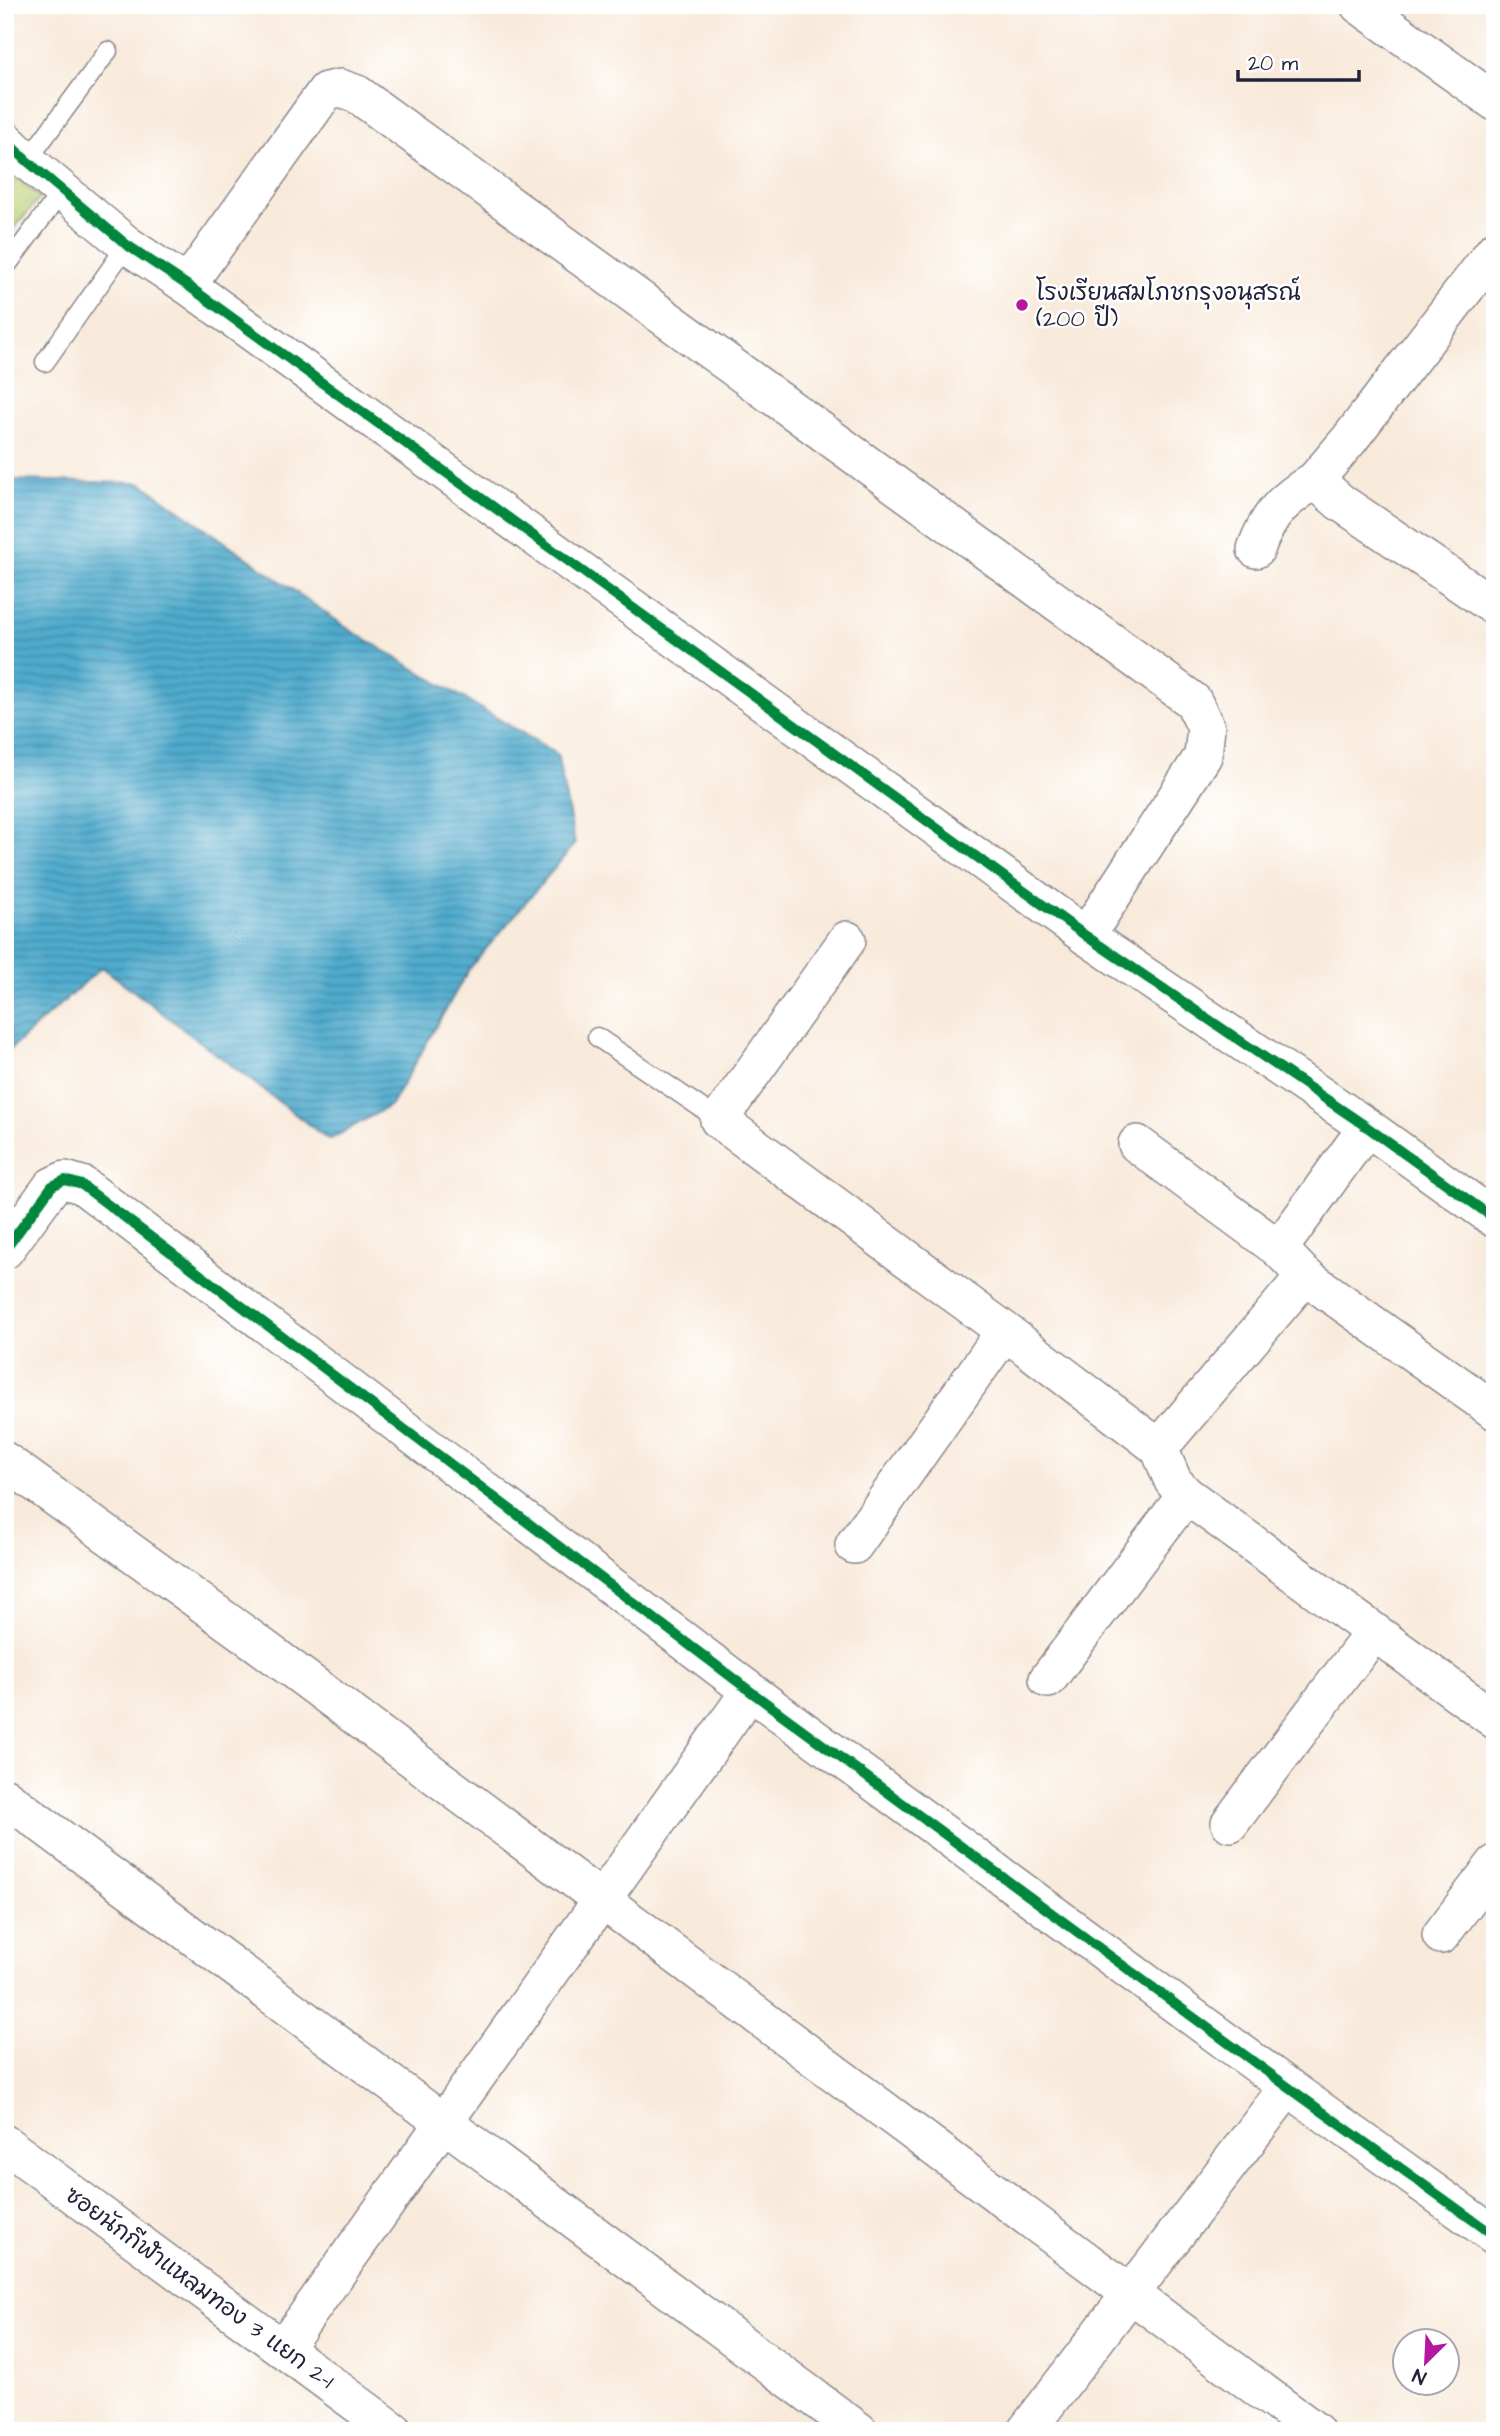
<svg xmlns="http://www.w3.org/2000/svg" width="1500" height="2436" font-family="'Architects Daughter','Playpen Sans Thai',sans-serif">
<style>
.park{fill:url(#park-tufts);stroke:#6e7958;stroke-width:2}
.water{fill:url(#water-rules);stroke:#386684;stroke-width:2}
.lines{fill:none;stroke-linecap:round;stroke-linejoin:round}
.lane-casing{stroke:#8d868a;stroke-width:21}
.street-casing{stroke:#8d868a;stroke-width:40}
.lane{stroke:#fff;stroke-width:18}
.street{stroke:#fff;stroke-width:37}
.cycleway-casing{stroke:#fff;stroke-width:15}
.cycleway{stroke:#00873e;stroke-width:10}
.poi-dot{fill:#b5179e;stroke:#fff;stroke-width:2.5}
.labels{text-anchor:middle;stroke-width:5;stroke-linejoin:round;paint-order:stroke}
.poi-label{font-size:23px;fill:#22223b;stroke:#fff;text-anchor:start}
.street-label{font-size:23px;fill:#22223b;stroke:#fff}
</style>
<defs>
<pattern id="park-tufts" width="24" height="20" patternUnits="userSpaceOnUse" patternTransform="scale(1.75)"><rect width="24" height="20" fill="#bbd074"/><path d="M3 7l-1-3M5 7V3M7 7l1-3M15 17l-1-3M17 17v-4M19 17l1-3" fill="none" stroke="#a0b265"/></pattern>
<pattern id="water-rules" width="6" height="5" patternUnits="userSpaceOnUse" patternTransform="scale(1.75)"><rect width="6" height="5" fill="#4fabcd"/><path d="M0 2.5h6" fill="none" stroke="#418ba8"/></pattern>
</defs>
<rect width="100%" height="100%" fill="#fff"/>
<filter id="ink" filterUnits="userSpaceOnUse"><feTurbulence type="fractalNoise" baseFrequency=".0143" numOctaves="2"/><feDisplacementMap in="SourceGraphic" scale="14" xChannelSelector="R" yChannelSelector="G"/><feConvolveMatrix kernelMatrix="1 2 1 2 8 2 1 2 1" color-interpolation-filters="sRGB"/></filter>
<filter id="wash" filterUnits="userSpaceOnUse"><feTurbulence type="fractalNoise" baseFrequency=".00686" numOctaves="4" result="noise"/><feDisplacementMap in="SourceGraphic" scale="28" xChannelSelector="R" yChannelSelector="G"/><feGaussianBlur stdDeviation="1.57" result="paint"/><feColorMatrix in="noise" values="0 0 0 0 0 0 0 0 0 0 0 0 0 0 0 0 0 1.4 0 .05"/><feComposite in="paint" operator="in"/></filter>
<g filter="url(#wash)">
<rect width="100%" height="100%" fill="#f8eada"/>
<path class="park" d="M 5,169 L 41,197 L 5,238 Z"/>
<path class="water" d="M 5,480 L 141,483 L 350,630 L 557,754 L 575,844 L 469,969 L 391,1105 L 329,1140 L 102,967 L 5,1054 Z"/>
</g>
<g filter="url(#ink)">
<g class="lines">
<defs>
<g id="lane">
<path d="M 27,161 L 108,51"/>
<path d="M 5,268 L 62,191"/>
<path d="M 45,362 L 127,245"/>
<path d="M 597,1037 L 719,1120"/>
</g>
<g id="street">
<path d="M 1359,5 L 1495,102"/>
<path d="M 5,140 L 27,161 L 127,245 L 187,285 L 1086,936 L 1367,1127 L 1495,1219"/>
<path d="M 1495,250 L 1349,440 L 1315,480 L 1340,502 L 1495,607"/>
<path d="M 187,285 L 326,91 L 340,88 L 357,94 L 1193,701 L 1206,727 L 1203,756 L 1086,936"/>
<path d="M 1256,549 C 1269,513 1283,500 1315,480"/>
<path d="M 847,940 L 719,1120 L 1005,1331 L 1159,1448 L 1173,1481 L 1186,1495 L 1495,1720"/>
<path d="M 1137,1144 L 1279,1249"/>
<path d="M 5,1250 L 52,1186 L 65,1180 L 82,1185 L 750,1691 L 1288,2087 L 1495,2236"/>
<path d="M 1305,1276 L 1495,1411"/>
<path d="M 1159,1448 L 1305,1276 L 1279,1249 L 1367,1127"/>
<path d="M 5,1461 L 261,1646 L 1315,2431"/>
<path d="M 854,1545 L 1005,1331"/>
<path d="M 1048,1679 L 1186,1495"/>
<path d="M 5,1797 L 859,2431"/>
<path d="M 1230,1823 L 1374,1632"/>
<path d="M 1441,1935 L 1495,1864"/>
<path d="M 5,2144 L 394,2431"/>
<path d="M 283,2349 L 750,1691"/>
<path d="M 1026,2431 L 1288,2087"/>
</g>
</defs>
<use href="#lane" class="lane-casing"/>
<use href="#street" class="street-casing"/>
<use href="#lane" class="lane"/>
<use href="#street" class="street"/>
<defs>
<g id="cycleway">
<path d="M 5,140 L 27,161 L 127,245 L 187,285 L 1086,936 L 1367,1127 L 1495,1219"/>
<path d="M 5,1250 L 52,1186 L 65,1180 L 82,1185 L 750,1691 L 1288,2087 L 1495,2236"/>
</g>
</defs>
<use href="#cycleway" class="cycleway-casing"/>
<use href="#cycleway" class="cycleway"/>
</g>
</g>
<circle class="poi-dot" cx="1022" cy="305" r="7"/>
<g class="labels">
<g class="poi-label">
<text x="1036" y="300">โรงเรียนสมโภชกรุงอนุสรณ์<tspan x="1036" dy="26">(200 ปี)</tspan></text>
</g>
<g class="street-label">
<text transform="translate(200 2287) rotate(36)" y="8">ซอยนักกีฬาแหลมทอง 3 แยก 2-1</text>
</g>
</g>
<rect width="1500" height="2436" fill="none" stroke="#fff" stroke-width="28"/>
<g transform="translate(1426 2362) rotate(204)"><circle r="33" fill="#ffffff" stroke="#a7a7b1" stroke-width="2"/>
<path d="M0-5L12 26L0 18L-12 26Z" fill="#b5179e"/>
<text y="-10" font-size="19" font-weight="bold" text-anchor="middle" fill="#22223b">N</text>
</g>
<path d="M1238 70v10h121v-10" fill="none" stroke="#22223b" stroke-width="3.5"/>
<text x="1248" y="70" font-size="21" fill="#22223b" stroke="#ffffff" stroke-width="5" paint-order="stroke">20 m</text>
</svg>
